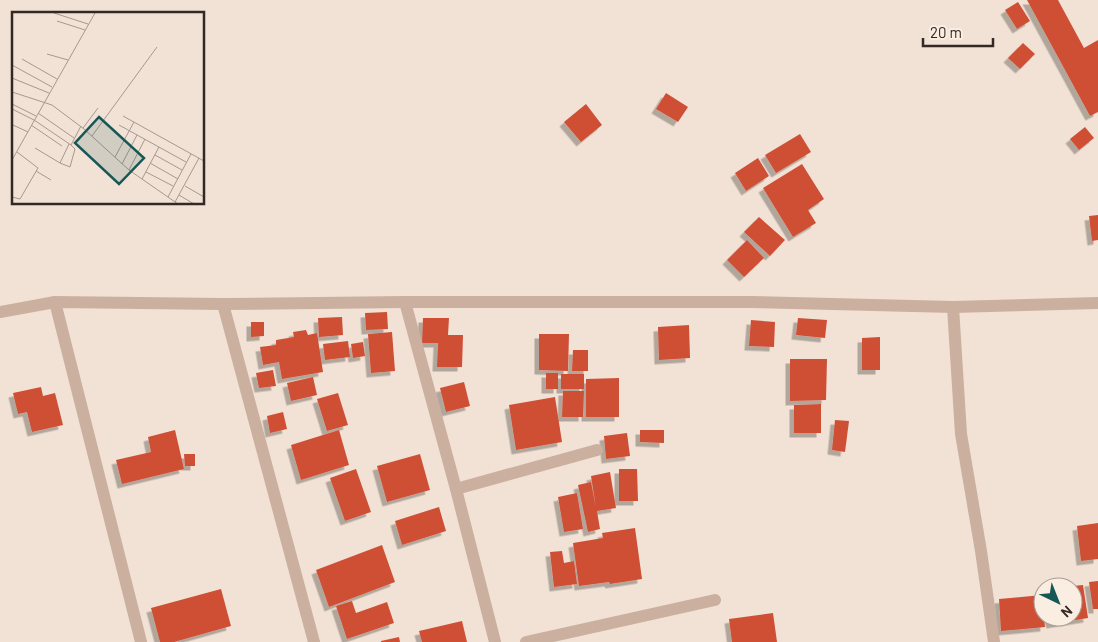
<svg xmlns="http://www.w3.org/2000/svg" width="1098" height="642" font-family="Barlow,sans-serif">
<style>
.building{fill:#cf4f36;filter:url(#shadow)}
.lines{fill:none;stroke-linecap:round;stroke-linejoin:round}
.minor{stroke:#cbb0a0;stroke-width:12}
.tertiary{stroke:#cbb0a0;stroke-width:12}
.inset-road{fill:none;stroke:#a6988e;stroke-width:1}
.view{fill:#175857;fill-opacity:0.15;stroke:#175857;stroke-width:2.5}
.inset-edge{fill:none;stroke:#342824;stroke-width:2.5}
</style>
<defs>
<filter id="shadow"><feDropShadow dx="-4.5" dy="4.5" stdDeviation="0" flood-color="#0004"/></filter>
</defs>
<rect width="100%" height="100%" fill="#f2e2d5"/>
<g class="building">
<path d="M 1027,0 L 1058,0 L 1084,48 L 1098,40 L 1098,112 L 1090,116 Z"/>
<path d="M 1018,2 L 1030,21 L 1017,29 L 1005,10 Z"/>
<path d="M 1023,43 L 1035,54 L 1020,69 L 1008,58 Z"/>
<path d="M 666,93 L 688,107 L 678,122 L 656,109 Z"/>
<path d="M 586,104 L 602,125 L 581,142 L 564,122 Z"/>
<path d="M 1085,127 L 1094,138 L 1079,150 L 1070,139 Z"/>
<path d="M 800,134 L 811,152 L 776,173 L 765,155 Z"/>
<path d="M 758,158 L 769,176 L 746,191 L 735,173 Z"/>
<path d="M 802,164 L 824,199 L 808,210 L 816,223 L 793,237 L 763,188 Z"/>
<path d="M 1098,215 L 1098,240 L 1092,241 L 1089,216 Z"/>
<path d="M 759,217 L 785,240 L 770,256 L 744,232 Z"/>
<path d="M 747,240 L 764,258 L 744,277 L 727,260 Z"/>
<path d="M 387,312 L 388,329 L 366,330 L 365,313 Z"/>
<path d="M 342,317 L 343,335 L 319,337 L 318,318 Z"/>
<path d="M 423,318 L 449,318 L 448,335 L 463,335 L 462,367 L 437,367 L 438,343 L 422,343 Z"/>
<path d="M 798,318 L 827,320 L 825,338 L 796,335 Z"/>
<path d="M 751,320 L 775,322 L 774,347 L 749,346 Z"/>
<path d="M 251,322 L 264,322 L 264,336 L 251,337 Z"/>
<path d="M 689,325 L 690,358 L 659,360 L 658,327 Z"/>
<path d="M 306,330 L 308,335 L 317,333 L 323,372 L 282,379 L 279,362 L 263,365 L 260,347 L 276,345 L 276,340 L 294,337 L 293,332 Z"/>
<path d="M 392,332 L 395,371 L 371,373 L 368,334 Z"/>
<path d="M 539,334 L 569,334 L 568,371 L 539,370 Z"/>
<path d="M 880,337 L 880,370 L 862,370 L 862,338 Z"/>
<path d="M 348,341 L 350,357 L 325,360 L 323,344 Z"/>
<path d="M 363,342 L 365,356 L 353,358 L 351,344 Z"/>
<path d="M 573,350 L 588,350 L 588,371 L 572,371 Z"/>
<path d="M 790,359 L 827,359 L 826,400 L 790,401 Z"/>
<path d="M 273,370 L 276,386 L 259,388 L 256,373 Z"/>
<rect x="546" y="373" width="12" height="16"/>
<rect x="561" y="374" width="23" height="15"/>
<path d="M 313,377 L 317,395 L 291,401 L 287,383 Z"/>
<path d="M 619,378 L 619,417 L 586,417 L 586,379 Z"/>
<path d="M 464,382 L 470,406 L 446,412 L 440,388 Z"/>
<path d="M 41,387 L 43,396 L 55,393 L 63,425 L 32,432 L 27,412 L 18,414 L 13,393 Z"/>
<path d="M 563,391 L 584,391 L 583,417 L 562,417 Z"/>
<path d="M 338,393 L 348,425 L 327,431 L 317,399 Z"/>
<path d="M 555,397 L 562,442 L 516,450 L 509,405 Z"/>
<path d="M 821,404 L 821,433 L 794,433 L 794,405 Z"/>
<path d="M 283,412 L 287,429 L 270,433 L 267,416 Z"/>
<path d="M 835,420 L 849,421 L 845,452 L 832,450 Z"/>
<path d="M 175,430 L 184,469 L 122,484 L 116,460 L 151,452 L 148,437 Z"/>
<path d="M 339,430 L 349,465 L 301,480 L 291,445 Z"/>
<path d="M 640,430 L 664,430 L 664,443 L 640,442 Z"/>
<path d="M 627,433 L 630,456 L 606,459 L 604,436 Z"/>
<path d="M 184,454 L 195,454 L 195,466 L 185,466 Z"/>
<path d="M 420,454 L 430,490 L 387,502 L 377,466 Z"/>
<path d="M 356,469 L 371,512 L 345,521 L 330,478 Z"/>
<path d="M 619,469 L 637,469 L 638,501 L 619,501 Z"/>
<path d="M 610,472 L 616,508 L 597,511 L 600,529 L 588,532 L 578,485 L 591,482 L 596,508 L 591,476 Z"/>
<path d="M 577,493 L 583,529 L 564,532 L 558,497 Z"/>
<path d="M 439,507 L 446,531 L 402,545 L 395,521 Z"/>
<path d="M 1098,523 L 1098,559 L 1081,561 L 1077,526 Z"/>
<path d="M 635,528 L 642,579 L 610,584 L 609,582 L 579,586 L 573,543 L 603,538 L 602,533 Z"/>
<path d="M 382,545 L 395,582 L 329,607 L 316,570 Z"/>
<path d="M 562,551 L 564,563 L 574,561 L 577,584 L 554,587 L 550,552 Z"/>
<path d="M 1098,581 L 1098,609 L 1093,609 L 1089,582 Z"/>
<path d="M 1083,585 L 1088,618 L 1051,624 L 1049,617 L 1073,617 L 1073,586 Z"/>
<path d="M 221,589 L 231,626 L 174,642 L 160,642 L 151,608 Z"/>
<path d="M 1042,595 L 1043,617 L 1044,617 L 1045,627 L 1001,631 L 999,599 Z"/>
<path d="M 352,601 L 356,613 L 387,602 L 394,623 L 347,639 L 336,606 Z"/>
<path d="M 773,613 L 777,642 L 732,642 L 729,619 Z"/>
<path d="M 462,621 L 467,642 L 422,642 L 419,631 Z"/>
<path d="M 399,637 L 400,642 L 381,642 L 381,641 Z"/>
</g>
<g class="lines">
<g class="minor">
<path d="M 55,302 L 141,642"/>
<path d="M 405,302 L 456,489 L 495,642"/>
<path d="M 223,304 L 314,642"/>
<path d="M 953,307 L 961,434 L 981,551 L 994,642"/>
<path d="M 456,489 L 597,450"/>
<path d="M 526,642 L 715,600"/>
</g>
<path class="tertiary" d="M 0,312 L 55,302 L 223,304 L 405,302 L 752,302 L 953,307 L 1098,303"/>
</g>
<g transform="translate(12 12)">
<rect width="192" height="192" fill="#f2e2d5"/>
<path class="inset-road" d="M 42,1 L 76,12M 45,9 L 73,18M 35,42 L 56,48M 10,47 L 45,67M 0,53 L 40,75M 0,66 L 37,81M 0,80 L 40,93 L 72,117 L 117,158 L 166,192M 0,92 L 24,104M 0,97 L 22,108 L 59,133 L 63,137 L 58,155 L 48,151 L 57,132M 26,101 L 62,126M 111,104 L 192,149M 1,113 L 16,120M 19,113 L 50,134M 107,113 L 174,150M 71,116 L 86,96M 80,124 L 145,35M 59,133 L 69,114M 23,136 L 48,151M 143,143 L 170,158M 103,145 L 122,110M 0,148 L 83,1M 138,151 L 166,167M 110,152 L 125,123M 117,158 L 133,127M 24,159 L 39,168M 134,160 L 161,174M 130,167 L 147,135M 173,174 L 192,185M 167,183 L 182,192M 0,185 L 8,187 L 26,156 L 5,140M 156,185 L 179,142M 163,190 L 187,146"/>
<path class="view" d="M 87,105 L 132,146 L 107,172 L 63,131 Z"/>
<rect width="192" height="192" class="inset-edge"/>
</g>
<g transform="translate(1058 602) rotate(137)"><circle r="24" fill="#faede1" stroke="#ab9e95"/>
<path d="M0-4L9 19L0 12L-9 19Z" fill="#175857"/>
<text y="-8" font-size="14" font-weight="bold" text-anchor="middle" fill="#342824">N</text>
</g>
<path d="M923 38v8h70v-8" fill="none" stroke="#342824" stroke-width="2.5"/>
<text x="930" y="38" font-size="15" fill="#342824" stroke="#faede1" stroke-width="4" paint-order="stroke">20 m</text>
</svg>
